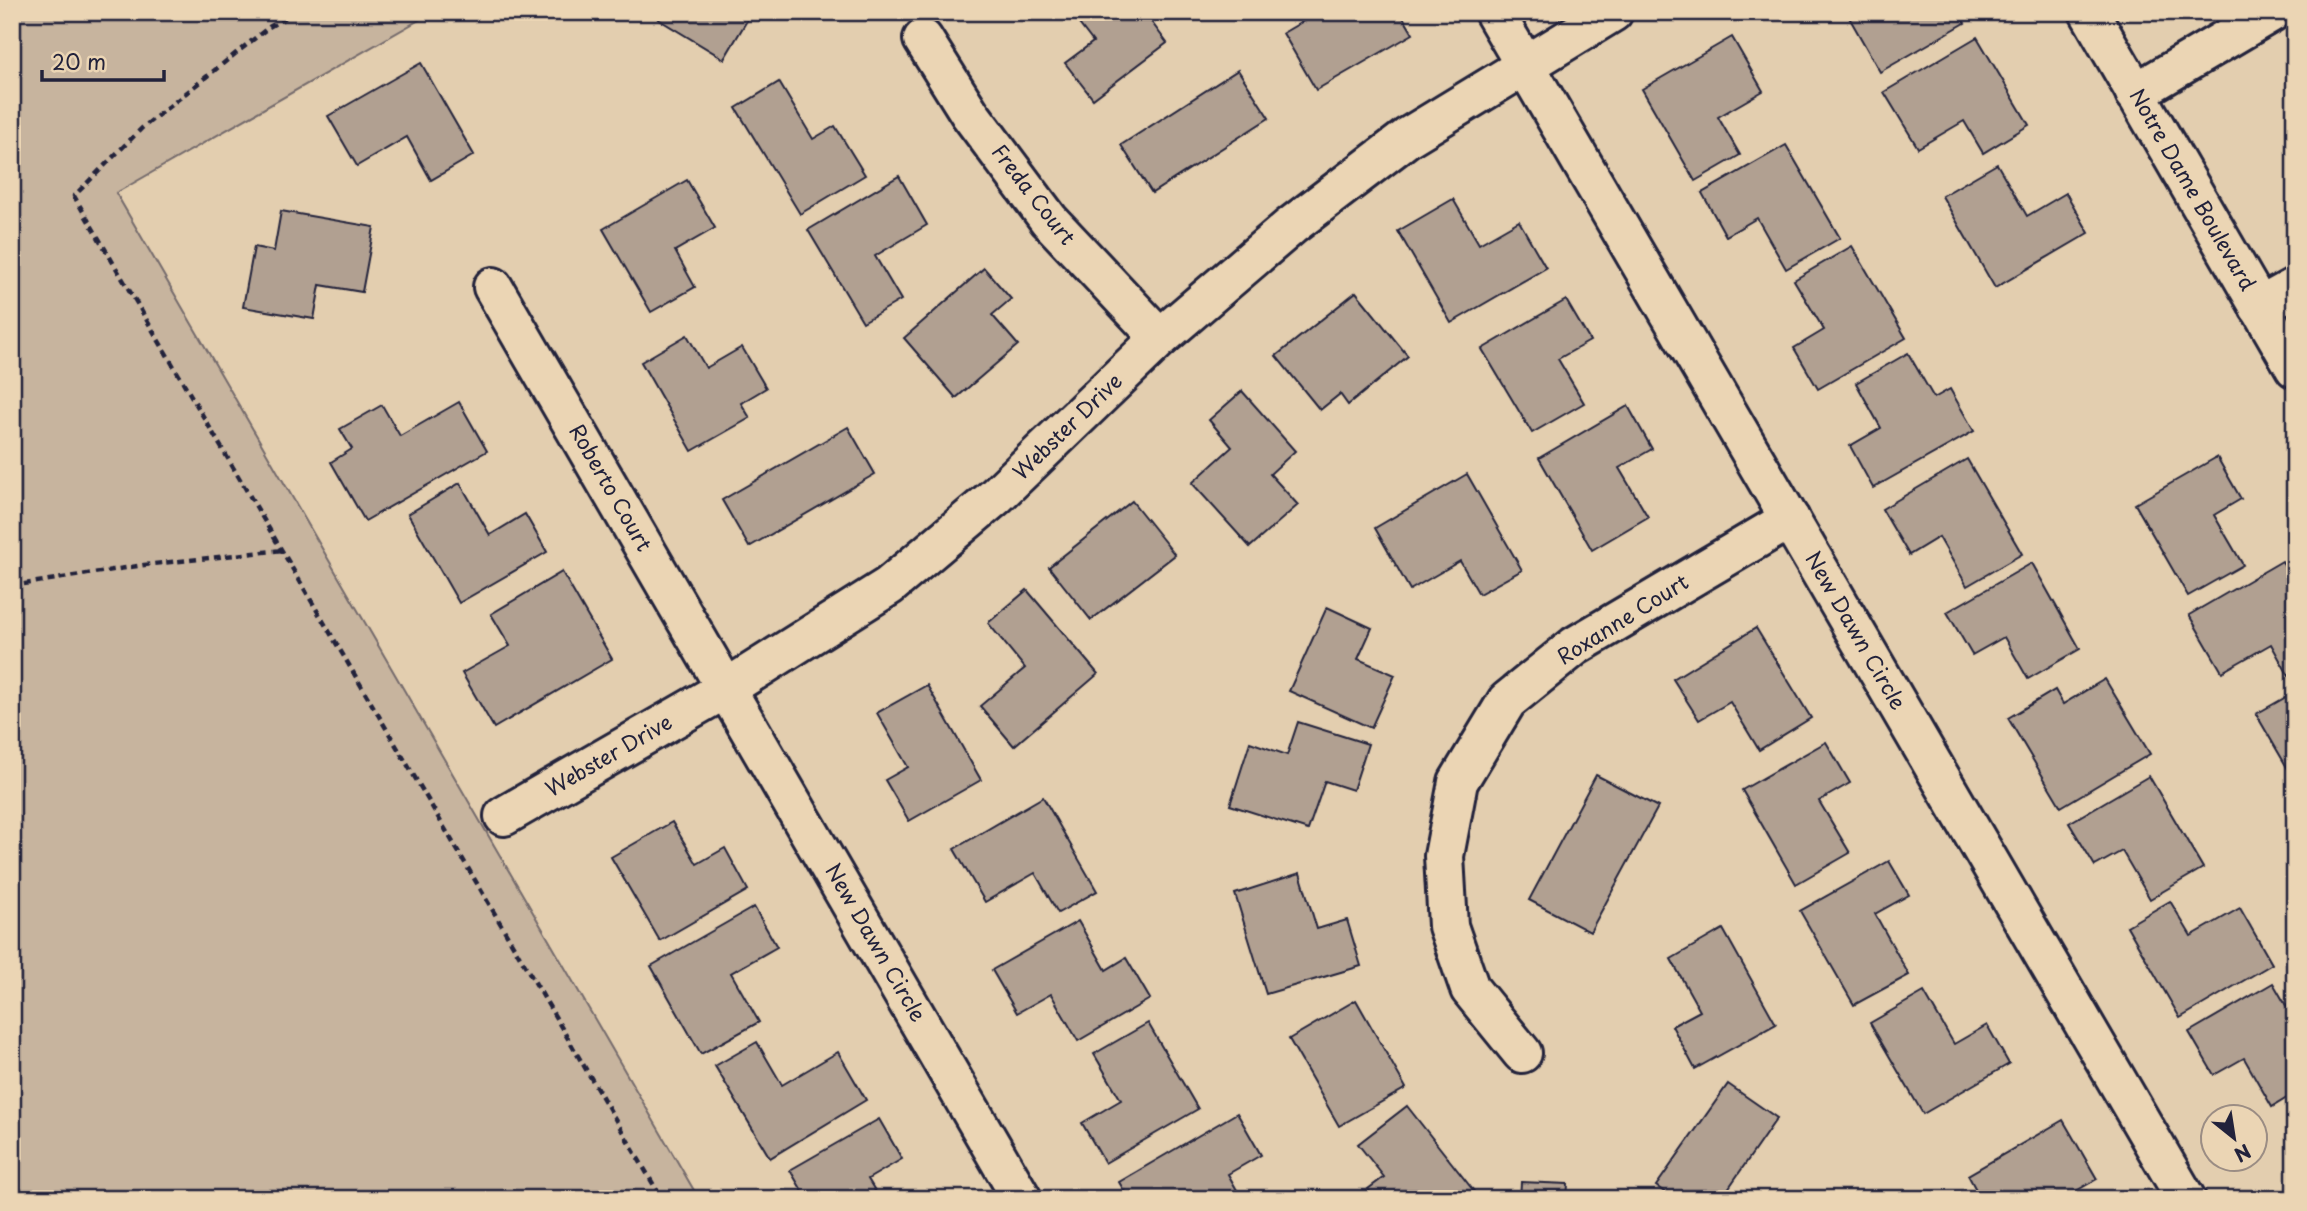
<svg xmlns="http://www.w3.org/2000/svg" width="2307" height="1211" font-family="'Playpen Sans',sans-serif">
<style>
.green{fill:#c7b49e;stroke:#746b6c;stroke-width:2}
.building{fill:#b1a091;stroke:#22223b;stroke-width:2}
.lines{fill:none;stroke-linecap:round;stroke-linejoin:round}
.minor-casing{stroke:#22223b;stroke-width:44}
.path{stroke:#22223b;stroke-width:4.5;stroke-dasharray:7 5;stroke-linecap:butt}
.minor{stroke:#ebd5b4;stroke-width:38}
.labels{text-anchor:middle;stroke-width:7;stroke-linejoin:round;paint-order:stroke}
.street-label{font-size:21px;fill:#22223b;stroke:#ebd5b4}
</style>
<rect width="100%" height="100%" fill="#e3ceaf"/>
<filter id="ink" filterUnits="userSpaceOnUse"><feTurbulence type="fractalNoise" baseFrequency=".0143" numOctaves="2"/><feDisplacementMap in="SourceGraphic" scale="14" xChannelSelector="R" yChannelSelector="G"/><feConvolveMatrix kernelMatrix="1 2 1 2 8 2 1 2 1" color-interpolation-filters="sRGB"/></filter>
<g filter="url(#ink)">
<path class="green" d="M 12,12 L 433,12 L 116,193 L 699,1199 L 12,1199 Z"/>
<g class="building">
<path d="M 663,12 L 752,12 L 724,59 L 658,19 Z"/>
<path d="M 1070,12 L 1144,12 L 1167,43 L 1093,99 L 1065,63 L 1093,42 Z"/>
<path d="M 1319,12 L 1400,12 L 1413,34 L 1316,90 L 1283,33 Z"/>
<path d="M 1846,12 L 1958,12 L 1965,23 L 1880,72 Z"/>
<path d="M 1732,37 L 1763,91 L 1718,117 L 1740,155 L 1695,181 L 1642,89 Z"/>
<path d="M 1977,37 L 2029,125 L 1983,153 L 1964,121 L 1918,148 L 1884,92 Z"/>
<path d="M 421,63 L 474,155 L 431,180 L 407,137 L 357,166 L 328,116 Z"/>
<path d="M 1238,70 L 1269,118 L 1152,193 L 1121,145 Z"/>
<path d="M 779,82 L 813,139 L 835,126 L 865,175 L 800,214 L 736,108 Z"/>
<path d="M 1786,145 L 1840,238 L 1786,269 L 1757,218 L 1726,236 L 1702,193 Z"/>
<path d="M 1997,164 L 2027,216 L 2066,193 L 2089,233 L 1995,288 L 1942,196 Z"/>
<path d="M 899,176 L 927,225 L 875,256 L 901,300 L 863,322 L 808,230 Z"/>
<path d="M 687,180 L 715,228 L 675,251 L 695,287 L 651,312 L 603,229 Z"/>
<path d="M 1453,199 L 1479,244 L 1519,221 L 1546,268 L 1451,323 L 1398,231 Z"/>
<path d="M 281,211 L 374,227 L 362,292 L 320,285 L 314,319 L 243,307 L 254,247 L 274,251 Z"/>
<path d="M 1852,246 L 1906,338 L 1818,389 L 1794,348 L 1824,330 L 1794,280 Z"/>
<path d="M 984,268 L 1011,299 L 992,315 L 1018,345 L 956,398 L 904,338 Z"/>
<path d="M 1356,292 L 1408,356 L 1348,405 L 1340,394 L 1320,410 L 1276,356 Z"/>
<path d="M 1566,300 L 1590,341 L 1558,359 L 1584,403 L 1532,433 L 1482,349 Z"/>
<path d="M 687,335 L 706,368 L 742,347 L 766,388 L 741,403 L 750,418 L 692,451 L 641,362 Z"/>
<path d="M 1908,353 L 1934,398 L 1950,389 L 1974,431 L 1873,488 L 1850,446 L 1881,428 L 1856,383 Z"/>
<path d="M 1242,391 L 1295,451 L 1270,474 L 1298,505 L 1250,547 L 1192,483 L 1232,447 L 1209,420 Z"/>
<path d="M 459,402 L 487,451 L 365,521 L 331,462 L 352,449 L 340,429 L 382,405 L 400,436 Z"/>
<path d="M 1628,406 L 1652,449 L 1619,468 L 1648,517 L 1592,550 L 1539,458 Z"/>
<path d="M 848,427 L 875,474 L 749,547 L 722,500 Z"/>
<path d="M 2217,457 L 2241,499 L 2214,515 L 2243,565 L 2188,596 L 2135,504 Z"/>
<path d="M 1967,459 L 2022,554 L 1967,586 L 1939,537 L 1909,555 L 1882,509 Z"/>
<path d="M 1467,474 L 1522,570 L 1479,594 L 1460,561 L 1410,590 L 1375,528 Z"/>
<path d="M 460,483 L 490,535 L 525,514 L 547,552 L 459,603 L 408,514 Z"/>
<path d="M 1132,501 L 1175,555 L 1091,620 L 1049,567 Z"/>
<path d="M 2282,561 L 2295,584 L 2295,675 L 2290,678 L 2271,644 L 2222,672 L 2189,615 Z"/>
<path d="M 2032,563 L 2080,649 L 2028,679 L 2004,637 L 1972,655 L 1947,612 Z"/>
<path d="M 562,572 L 612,659 L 494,728 L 462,673 L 510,646 L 491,614 Z"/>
<path d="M 1027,590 L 1098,674 L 1014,746 L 980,706 L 1025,668 L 988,623 Z"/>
<path d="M 1327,607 L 1372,628 L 1358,659 L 1395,675 L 1371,728 L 1289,691 Z"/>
<path d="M 1756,628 L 1811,718 L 1759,750 L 1730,702 L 1699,720 L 1673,679 Z"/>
<path d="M 2105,679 L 2150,754 L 2061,807 L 2008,718 L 2055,690 L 2063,704 Z"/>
<path d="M 927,685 L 981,780 L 909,821 L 885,780 L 908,767 L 877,713 Z"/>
<path d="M 2295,692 L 2295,781 L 2256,714 Z"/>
<path d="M 1298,722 L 1368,744 L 1353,790 L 1325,781 L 1308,830 L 1230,805 L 1250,742 L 1287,755 Z"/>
<path d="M 1826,742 L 1850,783 L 1819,801 L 1850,853 L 1796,884 L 1742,790 Z"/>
<path d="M 1596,775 L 1658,807 L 1590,932 L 1529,900 Z"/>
<path d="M 2149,776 L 2203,868 L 2150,899 L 2122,851 L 2095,866 L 2069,823 Z"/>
<path d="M 1043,797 L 1097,891 L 1058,913 L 1035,873 L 985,902 L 954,849 Z"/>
<path d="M 672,822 L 697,864 L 725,848 L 748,890 L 660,941 L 611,857 Z"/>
<path d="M 1889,861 L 1909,895 L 1875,914 L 1909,975 L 1854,1005 L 1800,911 Z"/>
<path d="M 1300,873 L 1317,929 L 1347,920 L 1361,966 L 1266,994 L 1235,894 Z"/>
<path d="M 2170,901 L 2191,936 L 2240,908 L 2272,964 L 2180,1018 L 2127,926 Z"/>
<path d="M 754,907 L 777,947 L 731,973 L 759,1022 L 701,1054 L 651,966 Z"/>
<path d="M 1078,921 L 1106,970 L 1126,958 L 1150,999 L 1078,1041 L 1051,994 L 1017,1013 L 992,970 Z"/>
<path d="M 1723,929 L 1776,1024 L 1695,1069 L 1672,1026 L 1700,1011 L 1671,959 Z"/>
<path d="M 2273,983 L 2295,1021 L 2295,1093 L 2272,1107 L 2244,1058 L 2214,1075 L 2189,1032 Z"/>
<path d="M 1924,992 L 1954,1044 L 1987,1025 L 2009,1064 L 1923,1114 L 1870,1023 Z"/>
<path d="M 1356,1000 L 1406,1088 L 1339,1126 L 1289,1039 Z"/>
<path d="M 1148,1023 L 1198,1109 L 1105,1163 L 1082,1123 L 1121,1100 L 1094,1054 Z"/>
<path d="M 757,1042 L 782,1085 L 838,1052 L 866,1100 L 770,1158 L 715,1066 Z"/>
<path d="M 1728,1084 L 1777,1118 L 1721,1199 L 1674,1199 L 1656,1186 Z"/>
<path d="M 1407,1106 L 1480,1199 L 1375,1199 L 1368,1189 L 1384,1177 L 1358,1144 Z"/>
<path d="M 1237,1113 L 1261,1155 L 1228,1174 L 1242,1199 L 1129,1199 L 1119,1182 Z"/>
<path d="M 879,1119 L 902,1159 L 868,1179 L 880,1199 L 807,1199 L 790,1170 Z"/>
<path d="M 2063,1120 L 2097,1179 L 2062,1199 L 1981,1199 L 1968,1175 Z"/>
<path d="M 1521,1182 L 1568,1184 L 1567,1199 L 1520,1199 Z"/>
</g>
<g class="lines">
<defs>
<g id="minor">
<path d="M 1494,12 L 2186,1199"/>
<path d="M 2089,12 L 2295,368"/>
<path d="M 923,39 L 970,114 L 1049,220 L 1160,338"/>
<path d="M 2135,93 L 2272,12"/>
<path d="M 493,287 L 1022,1199"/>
<path d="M 2259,307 L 2295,287"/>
<path d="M 504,816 L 727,688 L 889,586 L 996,496 L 1160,338 L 1291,226 L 1408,137 L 1613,12"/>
<path d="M 1522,1053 L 1470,989 L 1448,926 L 1444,856 L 1458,782 L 1507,701 L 1575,646 L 1790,519"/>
</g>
</defs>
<use href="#minor" class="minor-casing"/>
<g class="path">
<path d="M 296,12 L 269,27 L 142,128 L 74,196 L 662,1199"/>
<path d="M 12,586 L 144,565 L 282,550"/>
</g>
<use href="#minor" class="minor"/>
</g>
</g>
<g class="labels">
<g class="street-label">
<text transform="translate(2192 190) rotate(60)" y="7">Notre Dame Boulevard</text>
<text transform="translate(1033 195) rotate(52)" y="7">Freda Court</text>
<text transform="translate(1068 427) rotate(-44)" y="7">Webster Drive</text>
<text transform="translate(610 488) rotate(60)" y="7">Roberto Court</text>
<text transform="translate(1623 620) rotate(-32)" y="7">Roxanne Court</text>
<text transform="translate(1855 631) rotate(60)" y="7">New Dawn Circle</text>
<text transform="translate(609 756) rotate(-30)" y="7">Webster Drive</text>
<text transform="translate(875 943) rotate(60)" y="7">New Dawn Circle</text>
</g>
</g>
<rect width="2307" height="1211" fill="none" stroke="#ebd5b4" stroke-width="42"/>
<rect x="21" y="21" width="2265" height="1169" fill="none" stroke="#22223b" stroke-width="2.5" filter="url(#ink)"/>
<g transform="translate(2234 1138) rotate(150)"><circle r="33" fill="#ebd5b4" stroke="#9b8d84" stroke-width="2"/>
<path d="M0-5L12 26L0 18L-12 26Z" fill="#22223b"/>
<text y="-10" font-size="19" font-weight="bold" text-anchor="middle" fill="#22223b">N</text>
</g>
<path d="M42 70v10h122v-10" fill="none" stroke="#22223b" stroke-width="3.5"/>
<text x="52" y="70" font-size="21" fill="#22223b" stroke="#ebd5b4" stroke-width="5" paint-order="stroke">20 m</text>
</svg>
